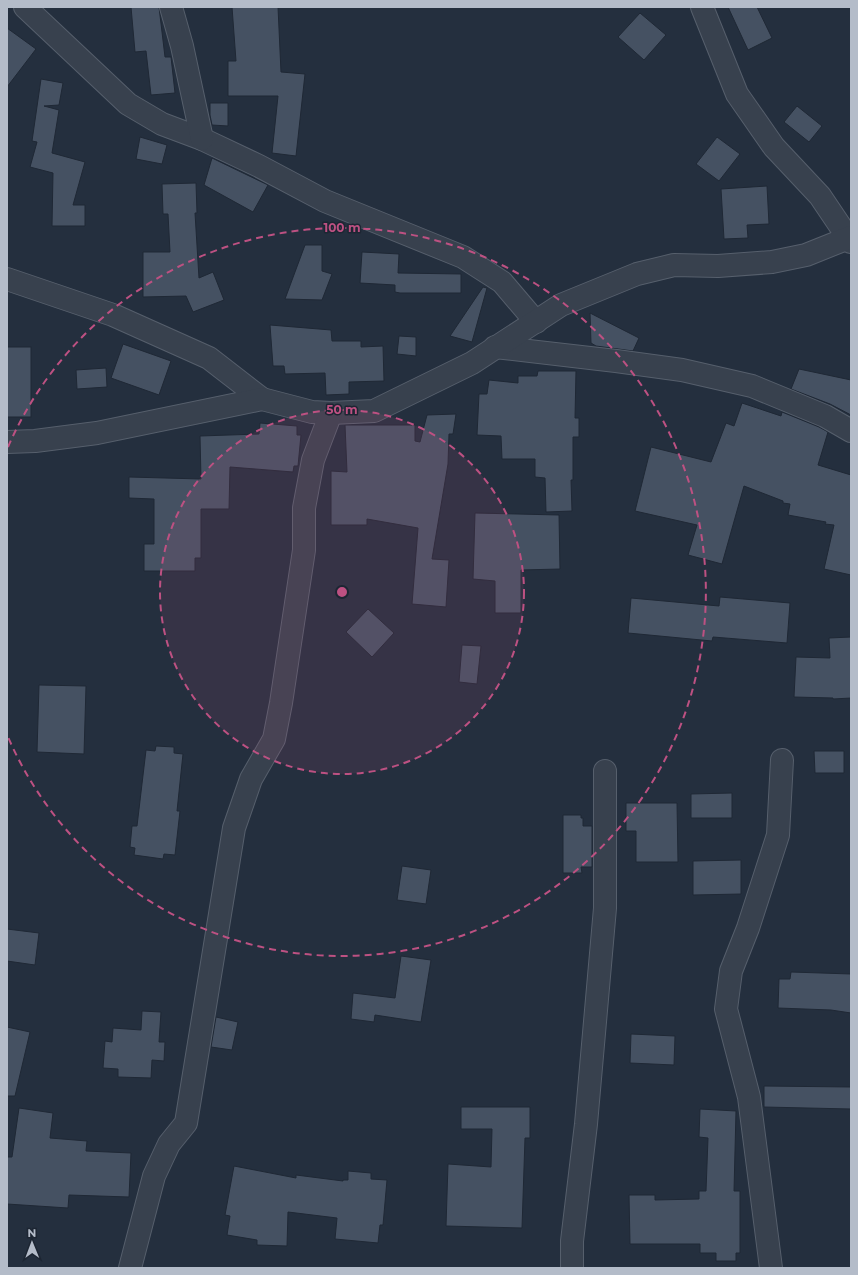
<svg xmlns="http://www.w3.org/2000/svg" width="858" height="1275" font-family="Montserrat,sans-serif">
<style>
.building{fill:#455162;stroke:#1f2835}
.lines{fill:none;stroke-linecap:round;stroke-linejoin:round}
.minor-casing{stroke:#565f6c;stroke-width:24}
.minor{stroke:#38414e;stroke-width:22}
.ring{fill:none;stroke:#bd5182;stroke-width:2;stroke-dasharray:7 5}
.centre{fill:#bd5182;stroke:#1d2633;stroke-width:2}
.ring-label{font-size:12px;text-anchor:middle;font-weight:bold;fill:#bd5182;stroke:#1d2633;stroke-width:3;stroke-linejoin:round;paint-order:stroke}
</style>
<rect width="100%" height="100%" fill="#242f3e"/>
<g class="building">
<path d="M 131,7 L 159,7 L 165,57 L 171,57 L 175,93 L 151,95 L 146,51 L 135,52 Z"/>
<path d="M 232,7 L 278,7 L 281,72 L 305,74 L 296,156 L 272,153 L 278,96 L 228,96 L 228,61 L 236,61 Z"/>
<path d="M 728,7 L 757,7 L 772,38 L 748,50 Z"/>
<path d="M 640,13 L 666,35 L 644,60 L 618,37 Z"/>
<path d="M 7,28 L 36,49 L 7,87 Z"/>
<path d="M 41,79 L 63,83 L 59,105 L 44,106 L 59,110 L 52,153 L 85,162 L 73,205 L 85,205 L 85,226 L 52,226 L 53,173 L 30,167 L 37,142 L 32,141 Z"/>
<path d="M 210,103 L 228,103 L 228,126 L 212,125 L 210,115 Z"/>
<path d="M 797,106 L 822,126 L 809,142 L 784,122 Z"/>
<path d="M 140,137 L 167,145 L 162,164 L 136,159 Z"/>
<path d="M 717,137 L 740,154 L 719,181 L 696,164 Z"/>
<path d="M 212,158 L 268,185 L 253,212 L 204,185 Z"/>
<path d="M 196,183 L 197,213 L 195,213 L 199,278 L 213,272 L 224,300 L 193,312 L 186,296 L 143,297 L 143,252 L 170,252 L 168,214 L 163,214 L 162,184 Z"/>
<path d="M 767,186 L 769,224 L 747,225 L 748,238 L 724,239 L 721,189 Z"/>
<path d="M 305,245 L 322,245 L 322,271 L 332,274 L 322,300 L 285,299 Z"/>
<path d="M 362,252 L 399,254 L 398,273 L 461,274 L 461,293 L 400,293 L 395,292 L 395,285 L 360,283 Z"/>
<path d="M 483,287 L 487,288 L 472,342 L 450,336 Z"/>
<path d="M 590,313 L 639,338 L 633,351 L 596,346 L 591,343 Z"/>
<path d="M 270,325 L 331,330 L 332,341 L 361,341 L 361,347 L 383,346 L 384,381 L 349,382 L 349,394 L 326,395 L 325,373 L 285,374 L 284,366 L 273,366 Z"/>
<path d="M 399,336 L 416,337 L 416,356 L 397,354 Z"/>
<path d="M 123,344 L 171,361 L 159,395 L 111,378 Z"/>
<rect x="7" y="347" width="24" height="70"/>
<path d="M 106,368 L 107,387 L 77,389 L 76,370 Z"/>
<path d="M 799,369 L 851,380 L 851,415 L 830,404 L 791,389 Z"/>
<path d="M 538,371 L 576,371 L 575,418 L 579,418 L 579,437 L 573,437 L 573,480 L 571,480 L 572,511 L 546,512 L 545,478 L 535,477 L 535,459 L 502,459 L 501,436 L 477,435 L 479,394 L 487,394 L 489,380 L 518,383 L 518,376 L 537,376 Z"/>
<path d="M 742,403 L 781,416 L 782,412 L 819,427 L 828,432 L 818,465 L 851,475 L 851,575 L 824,569 L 834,525 L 825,524 L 826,522 L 788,515 L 790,504 L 783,503 L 783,501 L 744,486 L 722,564 L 688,555 L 697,525 L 635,511 L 651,447 L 711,462 L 726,423 L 734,426 Z"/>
<path d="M 456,414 L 453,434 L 449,434 L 448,464 L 432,559 L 449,560 L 446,607 L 412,604 L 418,528 L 367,519 L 367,525 L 331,525 L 331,471 L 347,472 L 345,425 L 415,425 L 415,441 L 420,442 L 427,415 Z"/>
<path d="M 260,423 L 297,426 L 297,435 L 301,435 L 298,466 L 294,466 L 293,472 L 230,467 L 229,509 L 201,509 L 201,558 L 195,558 L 195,571 L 144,571 L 144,544 L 154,544 L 154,499 L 129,498 L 129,477 L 201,479 L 200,436 L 259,434 Z"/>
<path d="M 475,513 L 559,515 L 560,569 L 521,570 L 521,613 L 495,613 L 495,581 L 473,579 Z"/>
<path d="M 720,597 L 790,603 L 787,643 L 713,637 L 712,641 L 628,633 L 631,598 L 719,606 Z"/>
<path d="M 368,609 L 394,633 L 372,657 L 346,632 Z"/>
<path d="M 851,637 L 851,698 L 833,699 L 833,698 L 794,697 L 796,657 L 830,658 L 829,638 Z"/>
<path d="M 462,645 L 481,646 L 477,684 L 459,682 Z"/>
<path d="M 39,685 L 86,686 L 84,754 L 37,752 Z"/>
<path d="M 156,746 L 174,747 L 174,753 L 183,754 L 177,811 L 180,811 L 175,855 L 164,854 L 163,859 L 134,855 L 135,848 L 130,847 L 132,826 L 137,826 L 146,750 L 155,751 Z"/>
<path d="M 814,751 L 844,751 L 844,773 L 815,773 Z"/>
<path d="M 732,793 L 732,818 L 691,818 L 691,794 Z"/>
<path d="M 626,803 L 677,803 L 678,862 L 636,862 L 636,831 L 626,831 Z"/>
<path d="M 563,815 L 581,815 L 581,818 L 583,818 L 583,826 L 592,826 L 592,867 L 581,867 L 582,873 L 563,873 Z"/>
<path d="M 741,860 L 741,894 L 693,895 L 693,861 Z"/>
<path d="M 402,866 L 431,870 L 426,904 L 397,900 Z"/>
<path d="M 7,929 L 39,933 L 35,965 L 7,961 Z"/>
<path d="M 401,956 L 431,960 L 421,1022 L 375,1015 L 374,1022 L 351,1019 L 353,993 L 395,998 Z"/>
<path d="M 791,972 L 851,974 L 851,1013 L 831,1010 L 778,1008 L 779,979 L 790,979 Z"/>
<path d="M 142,1011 L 161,1012 L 159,1042 L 165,1042 L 164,1061 L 152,1060 L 151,1078 L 118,1077 L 118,1069 L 103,1068 L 105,1041 L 112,1042 L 113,1028 L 141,1030 Z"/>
<path d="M 216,1017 L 238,1022 L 232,1050 L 211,1047 Z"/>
<path d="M 7,1027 L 30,1032 L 15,1096 L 7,1096 Z"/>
<path d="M 631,1034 L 675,1036 L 674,1065 L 630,1063 Z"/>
<path d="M 764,1086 L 851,1087 L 851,1109 L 764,1107 Z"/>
<path d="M 461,1107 L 530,1107 L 530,1138 L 525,1138 L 522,1228 L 446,1226 L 448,1164 L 491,1167 L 492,1129 L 461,1129 Z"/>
<path d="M 19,1108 L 53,1113 L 50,1138 L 87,1141 L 86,1151 L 131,1153 L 129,1197 L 69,1195 L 68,1208 L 7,1204 L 7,1157 L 12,1157 Z"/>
<path d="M 700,1109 L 736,1111 L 734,1191 L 740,1191 L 740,1253 L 736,1253 L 736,1261 L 716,1261 L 716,1253 L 700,1253 L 700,1244 L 630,1244 L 629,1195 L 655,1195 L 655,1200 L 699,1199 L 699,1191 L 706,1191 L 708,1138 L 699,1137 Z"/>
<path d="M 234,1166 L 296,1178 L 296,1175 L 343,1181 L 343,1180 L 348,1180 L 348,1171 L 371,1173 L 371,1179 L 387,1180 L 383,1225 L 380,1225 L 378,1243 L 335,1239 L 337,1218 L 288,1212 L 287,1246 L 257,1245 L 257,1240 L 227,1235 L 230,1216 L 225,1215 Z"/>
</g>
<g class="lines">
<defs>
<g id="minor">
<path d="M 25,7 L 128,104 L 162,124 L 202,139 L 259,166 L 325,201 L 463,257 L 502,282 L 536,322"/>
<path d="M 171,7 L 182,46 L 202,139"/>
<path d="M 702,7 L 737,94 L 774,147 L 820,196 L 851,242"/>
<path d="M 7,279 L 113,315 L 209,358 L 262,399"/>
<path d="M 495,347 L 616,361 L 682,370 L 752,386 L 825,416 L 851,431"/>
<path d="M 7,442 L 35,441 L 97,433 L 262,399 L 312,412 L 331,413 L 374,411 L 472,363 L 561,305 L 637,274 L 674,265 L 718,266 L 772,262 L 806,255 L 851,237"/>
<path d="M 130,1268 L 154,1176 L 169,1144 L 186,1123 L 234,828 L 251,779 L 274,739 L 281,703 L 304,550 L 304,508 L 313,460 L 331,413"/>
<path d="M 572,1268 L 572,1241 L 586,1124 L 605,908 L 605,771"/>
<path d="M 771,1268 L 749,1097 L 726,1009 L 731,971 L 748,928 L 778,835 L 782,760"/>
</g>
</defs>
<use href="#minor" class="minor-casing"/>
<use href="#minor" class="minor"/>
</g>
<circle cx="342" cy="592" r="182" fill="#bd5182" fill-opacity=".12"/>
<g class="ring">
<circle cx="342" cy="592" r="182"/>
<path d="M8 447A364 364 0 1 1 8 737"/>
</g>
<circle cx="342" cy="592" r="6" class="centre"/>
<g class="ring-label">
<text x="342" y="232">100 m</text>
<text x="342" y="414">50 m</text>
</g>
<rect width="858" height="1275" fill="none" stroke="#b4bcc9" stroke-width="16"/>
<g transform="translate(32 1243) rotate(359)" stroke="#1d2633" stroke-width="3" paint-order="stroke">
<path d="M0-3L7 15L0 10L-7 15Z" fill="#b4bcc9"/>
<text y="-6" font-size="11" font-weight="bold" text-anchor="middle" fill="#b4bcc9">N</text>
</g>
</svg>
